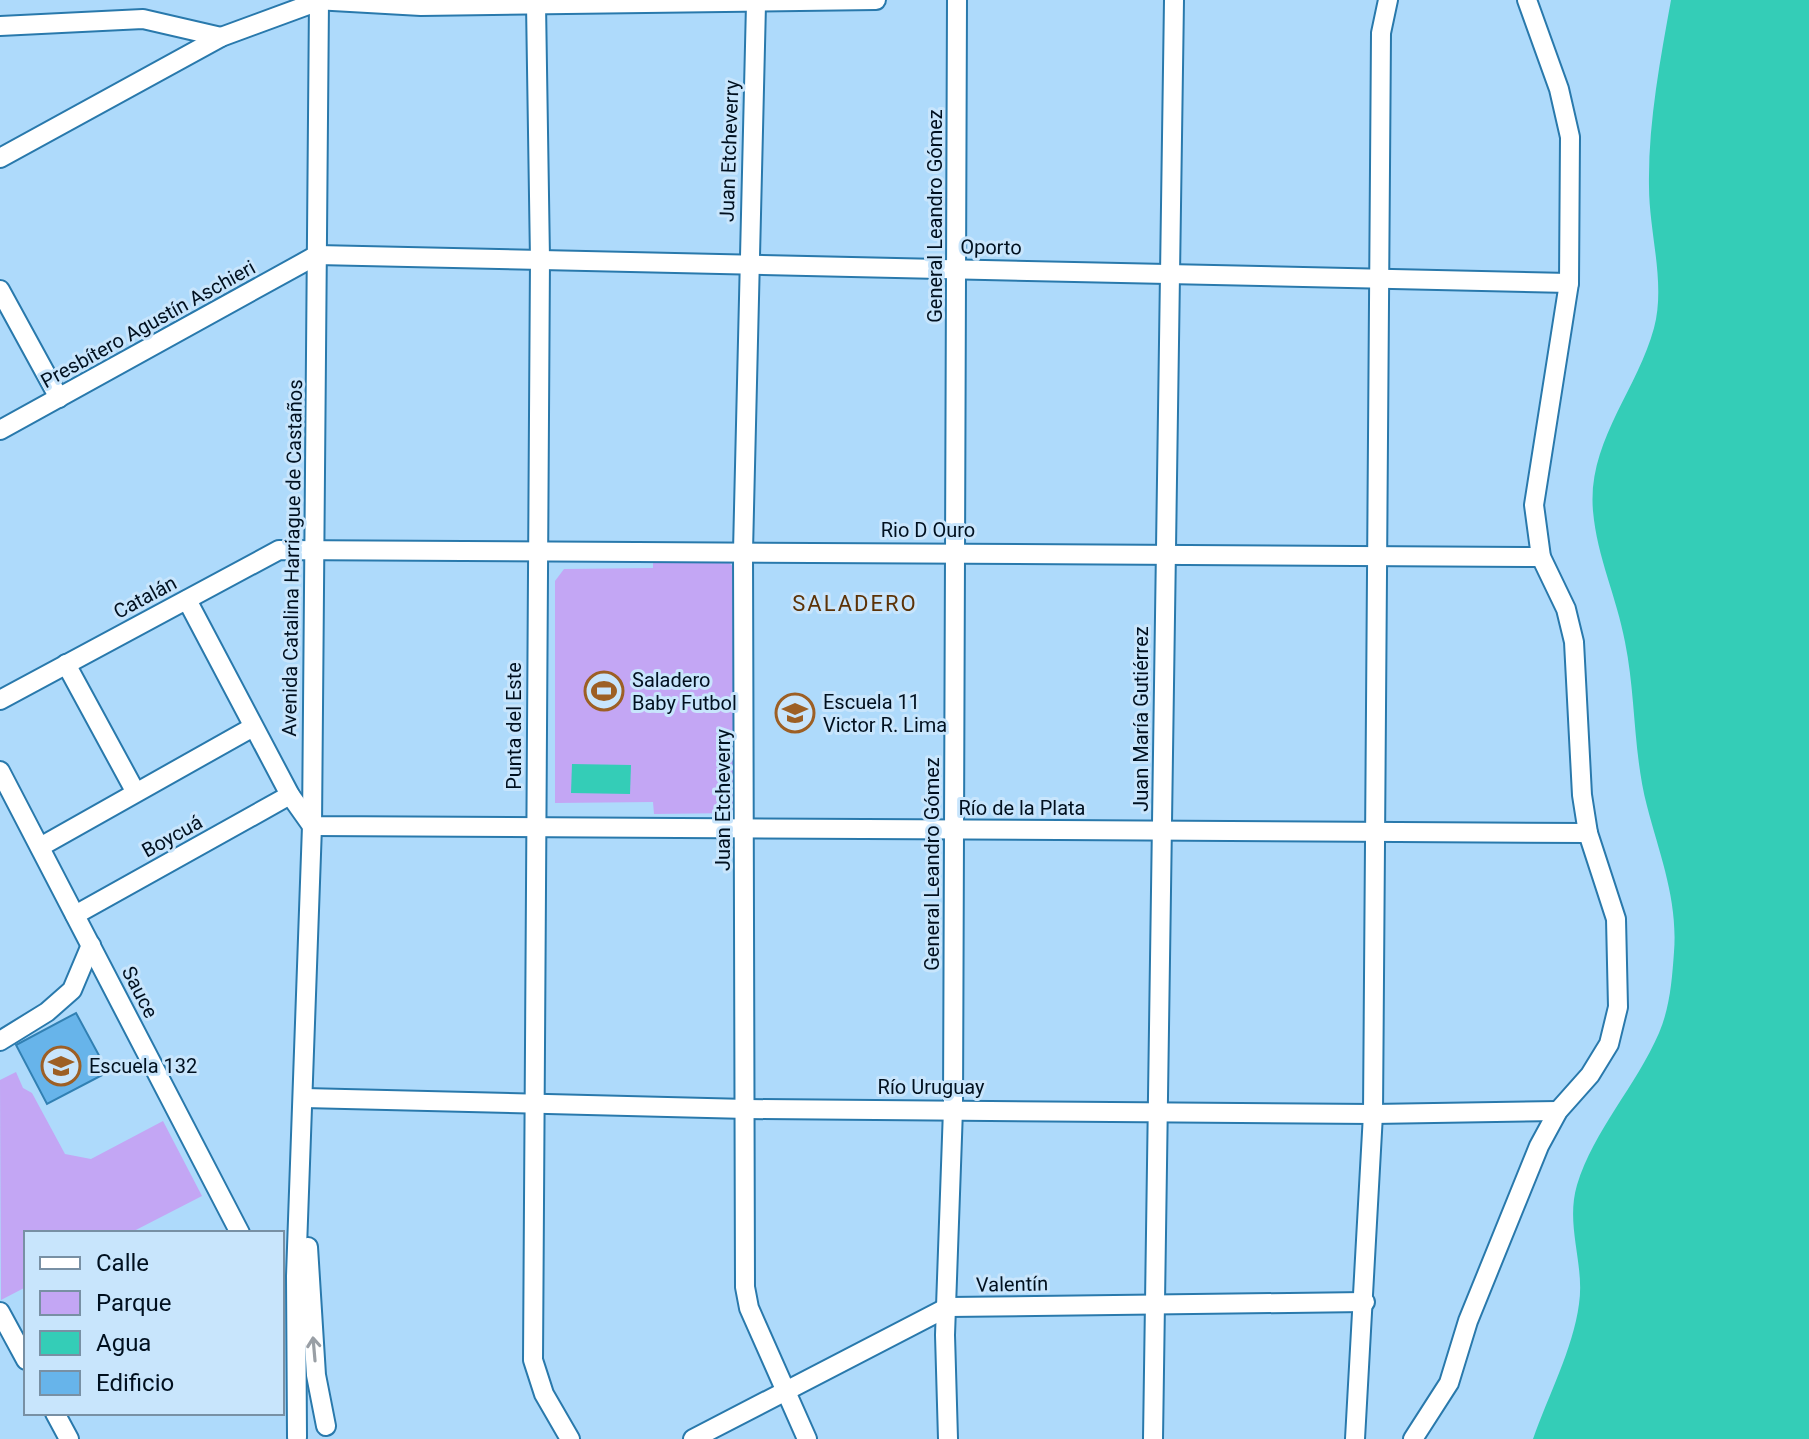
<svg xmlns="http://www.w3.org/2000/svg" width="1809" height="1439" font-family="Roboto,sans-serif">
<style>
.green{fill:#c3a6f4}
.water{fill:#34cdb7}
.building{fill:#67b4ea;stroke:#3180b3;stroke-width:2}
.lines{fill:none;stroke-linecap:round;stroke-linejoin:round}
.minor-casing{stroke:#2979ac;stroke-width:22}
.minor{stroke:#fff;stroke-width:18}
.oneway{stroke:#999fa5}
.labels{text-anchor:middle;stroke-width:6;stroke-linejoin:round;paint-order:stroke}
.street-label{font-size:20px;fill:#00101f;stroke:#c8e5fc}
.poi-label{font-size:20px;fill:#00101f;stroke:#c8e5fc;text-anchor:start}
.neighbourhood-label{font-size:22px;letter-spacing:2px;fill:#5c3206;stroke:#c8e5fc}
</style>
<rect width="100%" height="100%" fill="#aedafb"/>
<g class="green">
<path d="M 725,558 L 734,568 L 735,813 L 654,814 L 653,802 L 555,803 L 555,581 L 564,569 L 653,568 L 653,559 Z"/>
<path d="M 16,1072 L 23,1088 L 32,1093 L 65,1154 L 91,1159 L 163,1121 L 202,1196 L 130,1233 L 26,1233 L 26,1287 L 1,1300 L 0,1080 Z"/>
</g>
<g class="water">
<path d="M 1671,0 L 1809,0 L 1809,1439 L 1533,1439 C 1548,1396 1573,1349 1579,1304 C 1585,1264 1565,1226 1577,1185 C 1594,1130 1636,1086 1659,1033 C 1670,1007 1672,980 1674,952 C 1678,900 1660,856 1647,806 C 1633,753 1636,696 1625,642 C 1617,598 1597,557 1593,511 C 1587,442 1637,391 1654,328 C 1666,283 1649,233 1649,186 C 1648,124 1660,61 1671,0 Z"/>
<path d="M 572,764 L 631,765 L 630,794 L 571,793 Z"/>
</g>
<path class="building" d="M 76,1013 L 108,1072 L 47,1104 L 16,1045 Z"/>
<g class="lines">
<defs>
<g id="minor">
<path d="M 315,0 L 421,6 L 876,0"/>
<path d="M 536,4 L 540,259 L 533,1360 L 544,1394 L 570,1439"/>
<path d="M 756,4 L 743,551 L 745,1287 L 749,1308 L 807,1439"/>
<path d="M 0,26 L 143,19 L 221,37"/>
<path d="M 0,158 L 221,37 L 319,1"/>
<path d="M 0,290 L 59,398"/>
<path d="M 0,430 L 317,255 L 1569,283"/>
<path d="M 187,600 L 290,795 L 312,826 L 1588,833"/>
<path d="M 66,664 L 135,791"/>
<path d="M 0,700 L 279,550 L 1541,557"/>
<path d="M 0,771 L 240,1233"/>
<path d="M 40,847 L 253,727"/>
<path d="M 75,915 L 290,795"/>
<path d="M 0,1041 L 47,1012 L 72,990 L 91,945"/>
<path d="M 304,1098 L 747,1109 L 1373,1114 L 1558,1111"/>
<path d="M 308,1247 L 316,1375 L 326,1426"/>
<path d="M 0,1312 L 26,1360"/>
<path d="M 55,1413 L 69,1439"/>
<path d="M 297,1437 L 296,1276 L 312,826 L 319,0"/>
<path d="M 693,1439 L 948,1307 L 1365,1302"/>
<path d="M 948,1439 L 945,1335 L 953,1109 L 957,0"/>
<path d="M 1153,1439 L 1174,0"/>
<path d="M 1355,1439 L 1373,1114 L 1381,33 L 1388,0"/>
<path d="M 1413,1439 L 1449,1383 L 1468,1321 L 1539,1146 L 1558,1111 L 1590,1075 L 1609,1044 L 1618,1007 L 1616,919 L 1588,833 L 1582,795 L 1574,642 L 1566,609 L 1541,557 L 1534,505 L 1569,283 L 1570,137 L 1559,89 L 1527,0"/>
</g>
</defs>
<use href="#minor" class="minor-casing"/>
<use href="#minor" class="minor"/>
</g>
<defs><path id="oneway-shaft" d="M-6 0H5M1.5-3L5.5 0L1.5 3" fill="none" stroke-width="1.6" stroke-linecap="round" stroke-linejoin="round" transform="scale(2)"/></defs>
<use class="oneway" href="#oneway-shaft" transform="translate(314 1349) rotate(-95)"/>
<defs>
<symbol id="stadium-ring" viewBox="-11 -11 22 22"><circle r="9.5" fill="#c8e5fc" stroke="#9d5f24" stroke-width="1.5"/><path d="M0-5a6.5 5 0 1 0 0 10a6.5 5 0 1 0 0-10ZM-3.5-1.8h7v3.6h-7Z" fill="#9d5f24"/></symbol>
<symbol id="school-ring" viewBox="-11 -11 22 22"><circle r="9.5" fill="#c8e5fc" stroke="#9d5f24" stroke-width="1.5"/><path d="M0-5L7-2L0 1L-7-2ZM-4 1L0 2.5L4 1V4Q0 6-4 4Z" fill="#9d5f24"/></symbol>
</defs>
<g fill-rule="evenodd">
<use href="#stadium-ring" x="582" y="669" width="44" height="44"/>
<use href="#school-ring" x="773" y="691" width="44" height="44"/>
<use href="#school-ring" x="39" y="1044" width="44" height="44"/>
</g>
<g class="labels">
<g class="street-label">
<text transform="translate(729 151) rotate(-88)" y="7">Juan Etcheverry</text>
<text transform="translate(935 216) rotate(-90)" y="7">General Leandro Gómez</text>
<text transform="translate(991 247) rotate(1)" y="7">Oporto</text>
<text transform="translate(148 324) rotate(-29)" y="7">Presbítero Agustín Aschieri</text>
<text x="928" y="537">Rio D Ouro</text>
<text transform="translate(292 558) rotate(-89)" y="7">Avenida Catalina Harriague de Castaños</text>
<text transform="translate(145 597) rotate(-28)" y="7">Catalán</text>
<text transform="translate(1141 719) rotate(-90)" y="7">Juan María Gutiérrez</text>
<text transform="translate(514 726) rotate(-90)" y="7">Punta del Este</text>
<text transform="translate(723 800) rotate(-90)" y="7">Juan Etcheverry</text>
<text x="1022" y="815">Río de la Plata</text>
<text transform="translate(172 836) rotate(-29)" y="7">Boycuá</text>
<text transform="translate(932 864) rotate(-90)" y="7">General Leandro Gómez</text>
<text transform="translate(140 992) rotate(63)" y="7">Sauce</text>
<text x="931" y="1094">Río Uruguay</text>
<text transform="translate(1012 1284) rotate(-1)" y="7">Valentín</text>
</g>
<g class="poi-label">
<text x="632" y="687">Saladero<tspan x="632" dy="23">Baby Futbol</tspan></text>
<text x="823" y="709">Escuela 11<tspan x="823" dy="23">Victor R. Lima</tspan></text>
<text x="89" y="1073">Escuela 132</text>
</g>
<g class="neighbourhood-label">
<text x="855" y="611">SALADERO</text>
</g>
</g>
<rect x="24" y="1231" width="260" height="184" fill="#c8e5fc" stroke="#7890a4" stroke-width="2"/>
<rect x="40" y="1257" width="40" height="12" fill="#ffffff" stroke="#7890a4" stroke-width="2"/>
<text x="96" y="1271" font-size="24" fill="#00101f">Calle</text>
<rect x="40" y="1291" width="40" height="24" fill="#c3a6f4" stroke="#7890a4" stroke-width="2"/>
<text x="96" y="1311" font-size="24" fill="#00101f">Parque</text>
<rect x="40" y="1331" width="40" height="24" fill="#34cdb7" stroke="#7890a4" stroke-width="2"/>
<text x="96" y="1351" font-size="24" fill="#00101f">Agua</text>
<rect x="40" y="1371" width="40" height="24" fill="#67b4ea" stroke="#7890a4" stroke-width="2"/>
<text x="96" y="1391" font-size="24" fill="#00101f">Edificio</text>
</svg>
